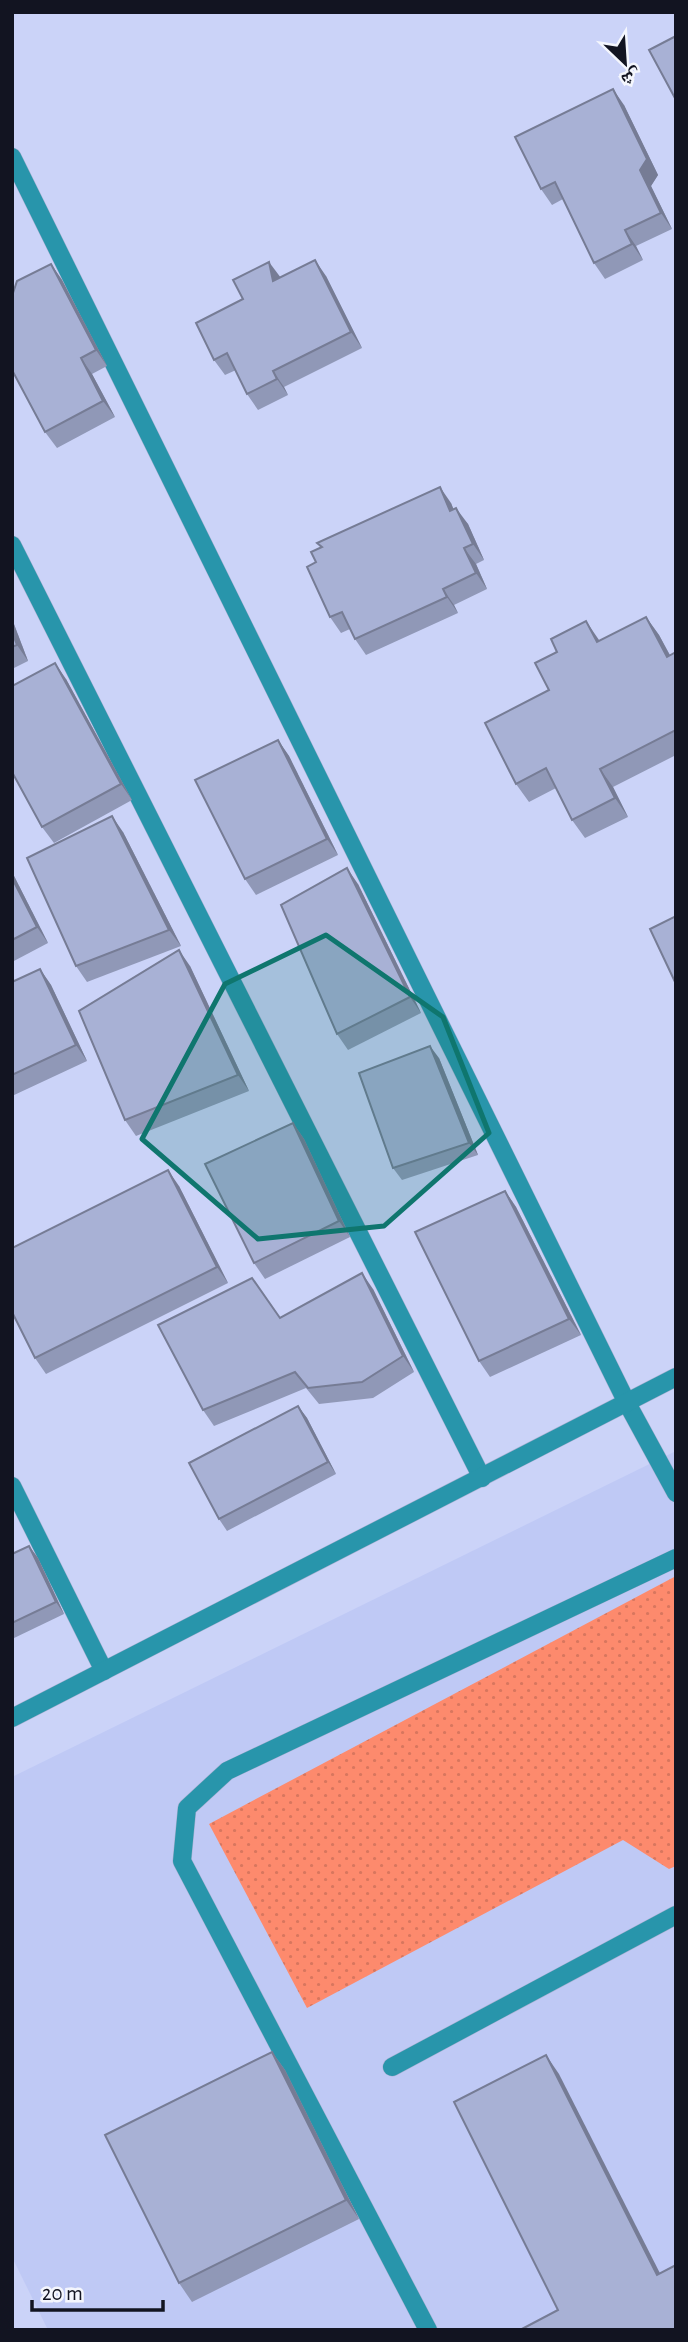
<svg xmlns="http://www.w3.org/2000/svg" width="688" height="2342" font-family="'Alegreya Sans','Noto Naskh Arabic',sans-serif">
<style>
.built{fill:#bfc9f5}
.garden{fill:url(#garden-dots)}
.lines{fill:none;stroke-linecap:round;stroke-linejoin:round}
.service-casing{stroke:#aab1d1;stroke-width:19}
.minor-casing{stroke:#aab1d1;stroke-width:19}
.service{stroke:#2895ab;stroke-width:18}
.minor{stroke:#2895ab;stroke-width:18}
.wall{fill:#9098b7}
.shaded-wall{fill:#767c95}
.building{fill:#a8b1d5;stroke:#767c95;stroke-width:2}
.marked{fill:#0f766e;fill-opacity:0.2;stroke:#0f766e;stroke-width:5;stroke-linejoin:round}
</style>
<defs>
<pattern id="garden-dots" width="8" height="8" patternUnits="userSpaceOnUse" patternTransform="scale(1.75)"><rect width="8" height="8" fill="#fd8a6d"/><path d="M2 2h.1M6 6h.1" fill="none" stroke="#d8765e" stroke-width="1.8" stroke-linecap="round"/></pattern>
</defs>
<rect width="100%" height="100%" fill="#cbd3f8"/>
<path class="built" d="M 676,1451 L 676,2330 L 48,2330 L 12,2257 L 12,1777 Z"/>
<path class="garden" d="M 676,1576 L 676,1866 L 669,1869 L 623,1840 L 307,2008 L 209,1824 Z"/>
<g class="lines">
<defs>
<g id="service">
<path d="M 627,1403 L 676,1493"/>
<path d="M 392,2067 L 676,1915"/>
<path d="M 428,2330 L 182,1861 L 187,1808 L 227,1771 L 676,1558"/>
</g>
<g id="minor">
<path d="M 12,157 L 627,1403"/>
<path d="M 12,545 L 482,1478"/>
<path d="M 12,1486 L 104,1671"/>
<path d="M 12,1718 L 676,1377"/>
</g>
</defs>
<use href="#service" class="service-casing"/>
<use href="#minor" class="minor-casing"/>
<use href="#service" class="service"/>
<use href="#minor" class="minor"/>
</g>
<g class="wall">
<path d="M 624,105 L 658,175 L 651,186 L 672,229 L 636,246 L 643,260 L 605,279 L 594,263 L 563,199 L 552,205 L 541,189 Z"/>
<path d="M 51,264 L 62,280 L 107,366 L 92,374 L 115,417 L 57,448 L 45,432 Z"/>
<path d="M 326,276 L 362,348 L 284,387 L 288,395 L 258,410 L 247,394 L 236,370 L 225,375 L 214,360 L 243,299 L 280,277 Z"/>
<path d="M 451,503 L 453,509 L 468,524 L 484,560 L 476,564 L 487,589 L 454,605 L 458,613 L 366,655 L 355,639 L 350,629 L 341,633 L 330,617 L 316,562 L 321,548 L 317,543 Z"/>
<path d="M 646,617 L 659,635 L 670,655 L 676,652 L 676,755 L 613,787 L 628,817 L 585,838 L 572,820 L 556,788 L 529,802 L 516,784 L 600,641 Z"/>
<path d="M 12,619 L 28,661 L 12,669 Z"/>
<path d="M 66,679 L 132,800 L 54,843 L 42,827 Z"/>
<path d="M 278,740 L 289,756 L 338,855 L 256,895 L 245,879 Z"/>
<path d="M 123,832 L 181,946 L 87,982 L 76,966 Z"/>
<path d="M 12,872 L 48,943 L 12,962 Z"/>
<path d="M 358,884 L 421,1013 L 348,1050 L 337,1034 Z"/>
<path d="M 190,966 L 249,1091 L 136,1136 L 125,1120 Z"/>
<path d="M 40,969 L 51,985 L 87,1061 L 12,1096 L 12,982 Z"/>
<path d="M 439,1058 L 478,1155 L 402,1180 L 393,1168 Z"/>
<path d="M 293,1123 L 304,1139 L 350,1237 L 265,1279 L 254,1263 Z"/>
<path d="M 179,1186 L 228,1283 L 46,1374 L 35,1358 Z"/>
<path d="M 505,1191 L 516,1207 L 581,1335 L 490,1377 L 479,1361 Z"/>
<path d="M 373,1289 L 414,1372 L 373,1398 L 319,1404 L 306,1388 L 214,1426 L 203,1410 Z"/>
<path d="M 298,1406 L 307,1418 L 336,1474 L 227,1531 L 219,1519 Z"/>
<path d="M 29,1546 L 38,1558 L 64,1614 L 12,1639 L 12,1554 Z"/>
<path d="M 272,2052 L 285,2070 L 359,2219 L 192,2302 L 179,2283 Z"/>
</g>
<g class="shaded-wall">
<path d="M 613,89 L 624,105 L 658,175 L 651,186 L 672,229 L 661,213 L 640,170 Z"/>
<path d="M 625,230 L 636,246 L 643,260 L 632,244 Z"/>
<path d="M 315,260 L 326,276 L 362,348 L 351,332 Z"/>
<path d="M 269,262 L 281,278 L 273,281 Z"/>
<path d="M 51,264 L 62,280 L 107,366 L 96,350 Z"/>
<path d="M 81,358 L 92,374 L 115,417 L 103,401 Z"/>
<path d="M 273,371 L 284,387 L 288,395 L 277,379 Z"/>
<path d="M 440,487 L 451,503 L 461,527 L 450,511 Z"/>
<path d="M 456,508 L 468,524 L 484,560 L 473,544 Z"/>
<path d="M 464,548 L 476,564 L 487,589 L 476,573 Z"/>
<path d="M 443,589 L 454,605 L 458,613 L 447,597 Z"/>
<path d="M 646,617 L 659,635 L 676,667 L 667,657 Z"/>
<path d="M 12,619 L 28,661 L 17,645 L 12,632 Z"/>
<path d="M 586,621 L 599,640 L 610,661 L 597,642 Z"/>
<path d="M 55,663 L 66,679 L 132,800 L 121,784 Z"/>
<path d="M 278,740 L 289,756 L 338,855 L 327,839 Z"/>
<path d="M 600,769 L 613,787 L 628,817 L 615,798 Z"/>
<path d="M 112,816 L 123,832 L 181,946 L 169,930 Z"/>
<path d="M 347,868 L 358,884 L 421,1013 L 410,997 Z"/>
<path d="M 12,872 L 48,943 L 37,927 L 12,878 Z"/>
<path d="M 179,950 L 190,966 L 249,1091 L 238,1075 Z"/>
<path d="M 40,969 L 51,985 L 87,1061 L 76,1045 Z"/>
<path d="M 430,1046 L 439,1058 L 478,1155 L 469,1143 Z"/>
<path d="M 293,1123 L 304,1139 L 350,1237 L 339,1221 Z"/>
<path d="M 168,1170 L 179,1186 L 228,1283 L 217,1267 Z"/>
<path d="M 505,1191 L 516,1207 L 581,1335 L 569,1319 Z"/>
<path d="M 362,1273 L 373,1289 L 414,1372 L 403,1356 Z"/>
<path d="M 298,1406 L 307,1418 L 336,1474 L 328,1462 Z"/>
<path d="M 29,1546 L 38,1558 L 64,1614 L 56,1602 Z"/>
<path d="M 272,2052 L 285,2070 L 359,2219 L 346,2200 Z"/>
<path d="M 546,2055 L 559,2074 L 670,2293 L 657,2275 Z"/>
</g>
<g class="building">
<path d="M 676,36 L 676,100 L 649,50 Z"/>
<path d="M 613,89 L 647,159 L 640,170 L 661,213 L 625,230 L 632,244 L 594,263 L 555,182 L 541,189 L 515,137 Z"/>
<path d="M 315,260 L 351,332 L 273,371 L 277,379 L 247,394 L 227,353 L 214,360 L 196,323 L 243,299 L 233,280 L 269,262 L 273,281 Z"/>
<path d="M 51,264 L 96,350 L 81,358 L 103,401 L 45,432 L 12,370 L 12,296 L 17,281 Z"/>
<path d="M 440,487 L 450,511 L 456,508 L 473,544 L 464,548 L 476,573 L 443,589 L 447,597 L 355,639 L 342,612 L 330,617 L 307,567 L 316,562 L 311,552 L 322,547 L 317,543 Z"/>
<path d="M 646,617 L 667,657 L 676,652 L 676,730 L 600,769 L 615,798 L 572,820 L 546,768 L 516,784 L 485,723 L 549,690 L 535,663 L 557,652 L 551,639 L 586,621 L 597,642 Z"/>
<path d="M 12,632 L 17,645 L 12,647 Z"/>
<path d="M 55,663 L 121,784 L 42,827 L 12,772 L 12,686 Z"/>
<path d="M 278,740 L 327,839 L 245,879 L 195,780 Z"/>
<path d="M 112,816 L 169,930 L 76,966 L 27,858 Z"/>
<path d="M 347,868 L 410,997 L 337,1034 L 281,905 Z"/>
<path d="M 12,878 L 37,927 L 12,940 Z"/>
<path d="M 676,916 L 676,984 L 650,929 Z"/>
<path d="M 179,950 L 238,1075 L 125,1120 L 79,1011 Z"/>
<path d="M 40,969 L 76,1045 L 12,1075 L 12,982 Z"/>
<path d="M 430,1046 L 469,1143 L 393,1168 L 359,1073 Z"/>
<path d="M 293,1123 L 339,1221 L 254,1263 L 205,1164 Z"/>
<path d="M 168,1170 L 217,1267 L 35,1358 L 12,1312 L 12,1248 Z"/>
<path d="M 505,1191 L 569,1319 L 479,1361 L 415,1232 Z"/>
<path d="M 362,1273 L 403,1356 L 362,1382 L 308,1388 L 295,1372 L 203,1410 L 158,1325 L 252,1278 L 280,1318 Z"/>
<path d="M 298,1406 L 328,1462 L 219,1519 L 189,1463 Z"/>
<path d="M 29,1546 L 56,1602 L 12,1623 L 12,1554 Z"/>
<path d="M 272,2052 L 346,2200 L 179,2283 L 105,2135 Z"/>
<path d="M 546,2055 L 657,2275 L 676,2265 L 676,2330 L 520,2330 L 558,2310 L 454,2102 Z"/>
</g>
<path class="marked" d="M 326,935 L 443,1017 L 489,1133 L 384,1226 L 258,1239 L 142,1139 L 225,984 Z"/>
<rect width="688" height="2342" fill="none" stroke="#121421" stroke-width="28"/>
<g transform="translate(625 63) rotate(155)" stroke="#f4f6fd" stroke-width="5" paint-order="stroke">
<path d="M0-5L12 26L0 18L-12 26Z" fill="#121421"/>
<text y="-10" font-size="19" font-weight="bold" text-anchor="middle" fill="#121421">ش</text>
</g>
<path d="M32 2300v10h131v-10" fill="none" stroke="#121421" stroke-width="3.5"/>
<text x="42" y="2300" font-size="21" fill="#121421" stroke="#f4f6fd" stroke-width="5" paint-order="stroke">20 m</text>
</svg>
